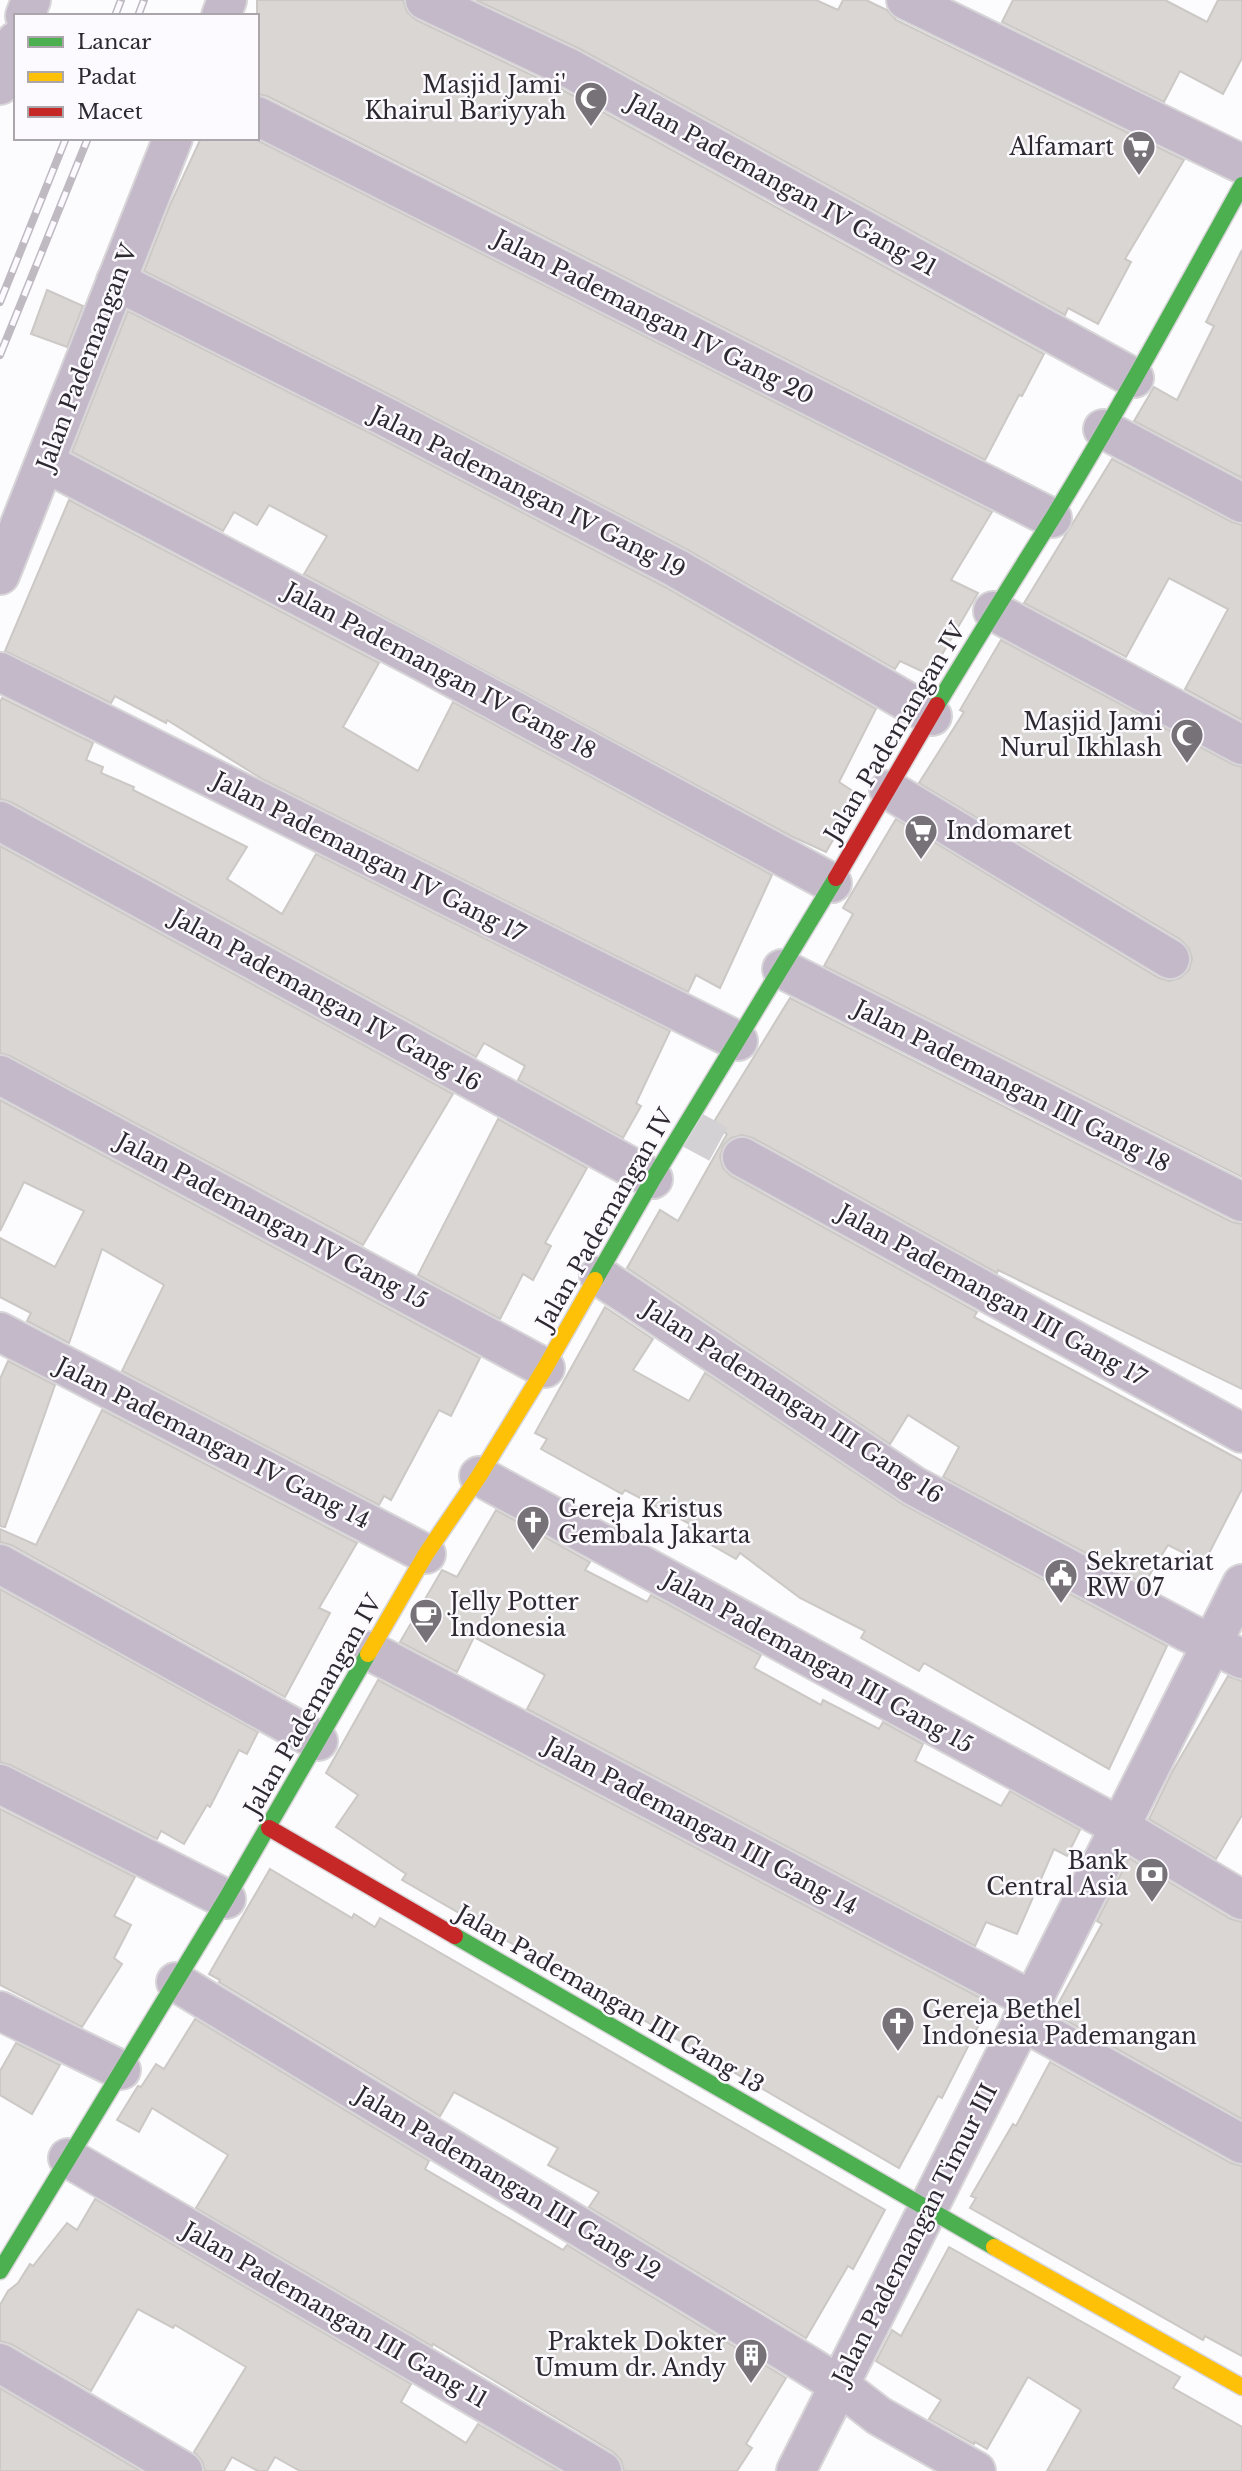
<svg xmlns="http://www.w3.org/2000/svg" width="1242" height="2471" font-family="'Libre Baskerville',serif">
<style>
.building{fill:#d9d6d3;stroke:#cbc8c5;stroke-width:2}
.lines{fill:none;stroke-linecap:round;stroke-linejoin:round}
.street-tunnel{stroke:#d3d1d4;stroke-width:38;stroke-dasharray:38 19;stroke-linecap:butt}
.street-casing{stroke:#d7d5d8;stroke-width:42}
.fast-casing{stroke:#d7d5d8;stroke-width:19}
.slow-casing{stroke:#d7d5d8;stroke-width:19}
.jam-casing{stroke:#d7d5d8;stroke-width:19}
.street{stroke:#c4b9c9;stroke-width:38}
.fast{stroke:#4caf50;stroke-width:16}
.slow{stroke:#ffc107;stroke-width:16}
.jam{stroke:#c62828;stroke-width:16}
.rail-casing{stroke:#bfb9c2;stroke-width:8}
.rail{stroke:#fcfafe;stroke-width:5;stroke-dasharray:16;stroke-linecap:butt}
.labels{text-anchor:middle;stroke-width:5;stroke-linejoin:round;paint-order:stroke}
.poi-label{font-size:23px;fill:#2e2931;stroke:#fcfafe;text-anchor:end}
.street-label{font-size:23px;fill:#2e2931;stroke:#fcfafe}
</style>
<rect width="100%" height="100%" fill="#fcfbfd"/>
<g class="building">
<path d="M 257,0 L 403,0 L 407,12 L 416,20 L 559,88 L 1044,354 L 1022,396 L 1019,395 L 985,460 L 267,96 L 257,94 Z"/>
<path d="M 476,0 L 816,0 L 838,10 L 843,0 L 866,0 L 887,10 L 896,20 L 1184,160 L 1125,259 L 1131,262 L 1098,324 L 1068,308 L 1065,315 L 580,49 Z"/>
<path d="M 1013,0 L 1165,0 L 1207,22 L 1218,0 L 1242,0 L 1242,58 L 1223,94 L 1180,71 L 1164,102 L 1002,22 Z"/>
<path d="M 201,138 L 253,138 L 992,512 L 951,580 L 978,593 L 930,675 L 900,661 L 895,669 L 686,549 L 394,397 L 144,271 L 170,205 Z"/>
<path d="M 1242,250 L 1242,478 L 1134,421 L 1154,387 L 1177,400 L 1214,326 L 1206,322 Z"/>
<path d="M 47,290 L 83,306 L 67,347 L 31,334 Z"/>
<path d="M 128,311 L 374,435 L 665,587 L 876,709 L 839,782 L 859,795 L 826,852 L 791,836 L 304,574 L 327,536 L 269,505 L 257,525 L 234,512 L 223,531 L 72,452 Z"/>
<path d="M 1112,459 L 1232,522 L 1242,525 L 1242,720 L 1185,689 L 1228,609 L 1169,578 L 1126,657 L 1024,603 Z"/>
<path d="M 69,500 L 379,663 L 343,727 L 418,771 L 453,702 L 772,875 L 720,988 L 696,975 L 688,992 L 264,780 L 167,720 L 166,723 L 115,696 L 111,703 L 5,651 Z"/>
<path d="M 1001,640 L 1232,764 L 1242,767 L 1242,1177 L 824,966 L 853,914 L 843,908 L 896,819 L 1159,978 L 1169,981 L 1180,978 L 1189,970 L 1192,959 L 1189,949 L 1181,940 L 919,783 L 964,712 L 960,710 Z"/>
<path d="M 2,698 L 93,743 L 86,760 L 103,767 L 101,773 L 134,787 L 133,790 L 247,847 L 227,879 L 282,914 L 316,854 L 670,1031 L 636,1103 L 641,1106 L 623,1138 L 518,1080 L 525,1066 L 484,1043 L 476,1057 L 11,802 L 0,799 L 0,702 Z"/>
<path d="M 0,846 L 453,1094 L 363,1245 L 10,1056 L 0,1053 Z"/>
<path d="M 790,998 L 1232,1222 L 1242,1224 L 1242,1389 L 998,1270 L 997,1273 L 753,1138 L 742,1135 L 731,1138 L 723,1146 L 720,1157 L 723,1168 L 731,1176 L 977,1312 L 974,1317 L 1242,1461 L 1242,1489 L 1204,1563 L 1168,1545 L 1144,1584 L 943,1477 L 959,1447 L 908,1415 L 890,1444 L 627,1268 L 660,1210 L 678,1221 L 727,1134 L 712,1125 Z"/>
<path d="M 0,1100 L 480,1358 L 451,1416 L 439,1410 L 391,1500 L 384,1496 L 379,1505 L 122,1371 L 164,1285 L 102,1249 L 69,1343 L 27,1321 L 31,1313 L 0,1297 L 0,1238 L 55,1267 L 84,1211 L 24,1182 L 0,1231 Z"/>
<path d="M 498,1119 L 587,1168 L 545,1243 L 551,1246 L 533,1280 L 523,1274 L 500,1319 L 418,1275 Z"/>
<path d="M 605,1307 L 653,1339 L 633,1370 L 689,1401 L 705,1373 L 904,1505 L 1167,1646 L 1109,1769 L 924,1663 L 919,1671 L 861,1638 L 865,1631 L 800,1598 L 740,1553 L 736,1559 L 687,1531 L 690,1524 L 625,1490 L 622,1494 L 541,1449 L 547,1439 L 535,1433 Z"/>
<path d="M 8,1361 L 55,1385 L 5,1527 L 0,1526 L 0,1379 Z"/>
<path d="M 102,1410 L 357,1543 L 319,1608 L 330,1613 L 285,1697 L 11,1545 L 0,1542 L 0,1529 L 36,1545 Z"/>
<path d="M 496,1510 L 590,1562 L 585,1570 L 647,1602 L 651,1595 L 761,1655 L 754,1668 L 821,1705 L 823,1700 L 879,1729 L 883,1722 L 923,1744 L 915,1761 L 1001,1806 L 1010,1791 L 1080,1830 L 1067,1856 L 1054,1849 L 1017,1934 L 986,1922 L 975,1946 L 527,1709 L 545,1675 L 474,1637 L 457,1672 L 400,1642 L 442,1570 L 457,1577 Z"/>
<path d="M 0,1589 L 258,1732 L 247,1754 L 239,1750 L 210,1807 L 207,1805 L 184,1844 L 161,1831 L 157,1839 L 10,1765 L 0,1762 Z"/>
<path d="M 1228,1676 L 1242,1681 L 1242,1815 L 1216,1859 L 1149,1819 L 1172,1772 Z"/>
<path d="M 378,1680 L 990,2003 L 942,2098 L 938,2096 L 899,2168 L 402,1880 L 406,1874 L 336,1827 L 358,1795 L 326,1773 Z"/>
<path d="M 0,1809 L 135,1877 L 114,1916 L 131,1925 L 114,1958 L 122,1964 L 82,2027 L 0,1985 Z"/>
<path d="M 1129,1858 L 1231,1919 L 1242,1922 L 1242,2119 L 1053,2013 L 1102,1924 L 1097,1921 Z"/>
<path d="M 270,1869 L 352,1918 L 354,1914 L 375,1927 L 380,1918 L 885,2210 L 853,2269 L 848,2266 L 806,2338 L 589,2207 L 599,2192 L 548,2165 L 558,2148 L 454,2092 L 440,2116 L 219,1982 L 220,1980 L 209,1974 Z"/>
<path d="M 195,2019 L 429,2161 L 425,2169 L 563,2250 L 567,2245 L 786,2378 L 746,2444 L 752,2448 L 737,2471 L 624,2471 L 621,2460 L 613,2452 L 433,2344 L 432,2346 L 196,2208 L 228,2155 L 152,2108 L 139,2132 L 117,2120 L 138,2086 L 141,2087 L 156,2064 L 164,2069 Z"/>
<path d="M 16,2043 L 60,2065 L 32,2114 L 0,2095 L 0,2071 Z"/>
<path d="M 1050,2062 L 1231,2163 L 1242,2166 L 1242,2356 L 1205,2336 L 1203,2340 L 970,2208 L 976,2198 L 971,2196 L 1013,2124 L 1016,2126 Z"/>
<path d="M 95,2199 L 411,2384 L 401,2402 L 466,2443 L 478,2424 L 559,2471 L 300,2471 L 275,2457 L 267,2471 L 258,2471 L 232,2457 L 224,2471 L 205,2471 L 202,2461 L 194,2452 L 246,2367 L 175,2325 L 173,2328 L 138,2309 L 91,2391 L 11,2344 L 0,2341 L 0,2305 L 8,2291 L 18,2283 L 30,2264 L 33,2266 L 67,2223 L 77,2230 Z"/>
<path d="M 949,2247 L 1180,2377 L 1173,2388 L 1242,2427 L 1242,2471 L 1047,2471 L 1081,2410 L 1028,2377 L 987,2449 L 975,2442 L 974,2444 L 929,2419 L 941,2400 L 876,2361 L 892,2330 L 901,2336 Z"/>
<path d="M 0,2388 L 140,2471 L 0,2471 Z"/>
</g>
<g class="lines">
<path class="street-tunnel" d="M 685,1126 L 742,1157"/>
<defs>
<g id="street">
<path d="M 425,0 L 569,68 L 1134,378"/>
<path d="M 906,0 L 1242,164"/>
<path d="M 25,16 L 31,0"/>
<path d="M 221,16 L 227,0"/>
<path d="M 0,85 L 16,41"/>
<path d="M 257,116 L 1052,518"/>
<path d="M 116,281 L 384,416 L 676,568 L 932,716"/>
<path d="M 1103,429 L 1242,503"/>
<path d="M 46,463 L 426,663 L 832,883"/>
<path d="M 0,575 L 173,138"/>
<path d="M 993,611 L 1242,745"/>
<path d="M 0,672 L 738,1041"/>
<path d="M 889,790 L 1170,959"/>
<path d="M 0,821 L 653,1179"/>
<path d="M 782,969 L 1242,1202"/>
<path d="M 0,1075 L 545,1368"/>
<path d="M 742,1157 L 1242,1433"/>
<path d="M 599,1276 L 914,1486 L 1187,1632 L 1242,1659"/>
<path d="M 0,1332 L 426,1554"/>
<path d="M 479,1476 L 1120,1827 L 1242,1900"/>
<path d="M 0,1564 L 318,1741"/>
<path d="M 370,1651 L 1033,2001"/>
<path d="M 0,1784 L 226,1899"/>
<path d="M 176,1982 L 804,2363 L 839,2385 L 879,2416 L 976,2471"/>
<path d="M 0,2011 L 121,2070"/>
<path d="M 1022,2021 L 1242,2144"/>
<path d="M 68,2158 L 602,2471"/>
<path d="M 0,2363 L 183,2471"/>
<path d="M 796,2471 L 1242,1584"/>
</g>
<g id="fast">
<path d="M 937,705 C 975,642 1013,581 1052,519 C 1119,410 1180,297 1242,185"/>
<path d="M 595,1280 L 653,1179 L 836,878"/>
<path d="M 455,1936 L 994,2247"/>
<path d="M 0,2271 L 226,1899 L 368,1654"/>
</g>
<g id="slow">
<path d="M 368,1654 L 426,1554 L 479,1476 L 545,1368 L 595,1280"/>
<path d="M 994,2247 L 1242,2387"/>
</g>
<g id="jam">
<path d="M 836,878 L 937,705"/>
<path d="M 269,1828 L 455,1936"/>
</g>
</defs>
<use href="#street" class="street-casing"/>
<use href="#fast" class="fast-casing"/>
<use href="#slow" class="slow-casing"/>
<use href="#jam" class="jam-casing"/>
<use href="#street" class="street"/>
<use href="#fast" class="fast"/>
<use href="#slow" class="slow"/>
<use href="#jam" class="jam"/>
<defs>
<g id="rail">
<path d="M 115,16 L 121,0"/>
<path d="M 138,16 L 144,0"/>
<path d="M 0,302 L 66,138"/>
<path d="M 0,355 L 88,138"/>
</g>
</defs>
<use href="#rail" class="rail-casing"/>
<use href="#rail" class="rail"/>
</g>
<defs>
<symbol id="mosque-pin" viewBox="-11 -11 22 30"><path d="M0 17L-7.5 6A9.5 9.5 0 1 1 7.5 6Z" fill="#767278" stroke="#fcfafe"/><path d="M3.5-4.9A6 6 0 1 0 3.5 4.9A5 5 0 1 1 3.5-4.9Z" fill="#fff"/></symbol>
<symbol id="supermarket-pin" viewBox="-11 -11 22 30"><path d="M0 17L-7.5 6A9.5 9.5 0 1 1 7.5 6Z" fill="#767278" stroke="#fcfafe"/><path d="M-6-5.5h2.5l.6 2H6L4.5 2H-2.5L-4.4-4H-6ZM-1.5 3.2a1.3 1.3 0 1 0 .1 0ZM3 3.2a1.3 1.3 0 1 0 .1 0Z" fill="#fff"/></symbol>
<symbol id="church-pin" viewBox="-11 -11 22 30"><path d="M0 17L-7.5 6A9.5 9.5 0 1 1 7.5 6Z" fill="#767278" stroke="#fcfafe"/><path d="M-1.2-6h2.4v3.5h3.3v2.4h-3.3V6h-2.4V-.1h-3.3v-2.4h3.3Z" fill="#fff"/></symbol>
<symbol id="civic-pin" viewBox="-11 -11 22 30"><path d="M0 17L-7.5 6A9.5 9.5 0 1 1 7.5 6Z" fill="#767278" stroke="#fcfafe"/><path d="M-.6-6.5H3V-4.5H.6V-3L4-1V1h2V6H-6V1h2V-1L-.6-3ZM-1.2 2.5V6h2.4V2.5Z" fill="#fff"/></symbol>
<symbol id="cafe-pin" viewBox="-11 -11 22 30"><path d="M0 17L-7.5 6A9.5 9.5 0 1 1 7.5 6Z" fill="#767278" stroke="#fcfafe"/><path d="M-5.5-4.5H6V0H3Q3 3.5 0 3.5H-2.5Q-5.5 3.5-5.5 0ZM3-3.2v2h1.7v-2ZM-6 4.5H4V6H-6Z" fill="#fff"/></symbol>
<symbol id="bank-pin" viewBox="-11 -11 22 30"><path d="M0 17L-7.5 6A9.5 9.5 0 1 1 7.5 6Z" fill="#767278" stroke="#fcfafe"/><path d="M-6-4H6V4H-6ZM0-2.3a2.3 2.3 0 1 0 0 4.6a2.3 2.3 0 1 0 0-4.6Z" fill="#fff"/></symbol>
<symbol id="building-pin" viewBox="-11 -11 22 30"><path d="M0 17L-7.5 6A9.5 9.5 0 1 1 7.5 6Z" fill="#767278" stroke="#fcfafe"/><path d="M-4-6H4V6H1V3H-1V6H-4ZM-2.5-4.3h1.7v1.8h-1.7ZM.8-4.3h1.7v1.8H.8ZM-2.5-1h1.7V.8h-1.7ZM.8-1h1.7V.8H.8Z" fill="#fff"/></symbol>
</defs>
<g fill-rule="evenodd">
<use href="#mosque-pin" x="572" y="79" width="38" height="52"/>
<use href="#supermarket-pin" x="1120" y="128" width="38" height="52"/>
<use href="#mosque-pin" x="1168" y="716" width="38" height="52"/>
<use href="#supermarket-pin" x="902" y="812" width="38" height="52"/>
<use href="#church-pin" x="514" y="1503" width="38" height="52"/>
<use href="#civic-pin" x="1042" y="1556" width="38" height="52"/>
<use href="#cafe-pin" x="407" y="1596" width="38" height="52"/>
<use href="#bank-pin" x="1133" y="1855" width="38" height="52"/>
<use href="#church-pin" x="879" y="2004" width="38" height="52"/>
<use href="#building-pin" x="732" y="2336" width="38" height="52"/>
</g>
<g class="labels">
<g class="poi-label">
<text x="566" y="93">Masjid Jami'<tspan x="566" dy="26">Khairul Bariyyah</tspan></text>
<text x="1114" y="155">Alfamart</text>
<text x="1162" y="730">Masjid Jami<tspan x="1162" dy="26">Nurul Ikhlash</tspan></text>
<text x="946" y="839" text-anchor="start">Indomaret</text>
<text x="558" y="1517" text-anchor="start">Gereja Kristus<tspan x="558" dy="26">Gembala Jakarta</tspan></text>
<text x="1086" y="1570" text-anchor="start">Sekretariat<tspan x="1086" dy="26">RW 07</tspan></text>
<text x="450" y="1610" text-anchor="start">Jelly Potter<tspan x="450" dy="26">Indonesia</tspan></text>
<text x="1128" y="1869">Bank<tspan x="1128" dy="26">Central Asia</tspan></text>
<text x="922" y="2018" text-anchor="start">Gereja Bethel<tspan x="922" dy="26">Indonesia Pademangan</tspan></text>
<text x="726" y="2350">Praktek Dokter<tspan x="726" dy="26">Umum dr. Andy</tspan></text>
</g>
<g class="street-label">
<text transform="translate(782 185) rotate(29)" y="8">Jalan Pademangan IV Gang 21</text>
<text transform="translate(654 317) rotate(27)" y="8">Jalan Pademangan IV Gang 20</text>
<text transform="translate(87 357) rotate(-69)" y="8">Jalan Pademangan V</text>
<text transform="translate(528 492) rotate(27)" y="8">Jalan Pademangan IV Gang 19</text>
<text transform="translate(440 671) rotate(28)" y="8">Jalan Pademangan IV Gang 18</text>
<text transform="translate(895 732) rotate(-59)" y="8">Jalan Pademangan IV</text>
<text transform="translate(369 857) rotate(27)" y="8">Jalan Pademangan IV Gang 17</text>
<text transform="translate(326 1000) rotate(29)" y="8">Jalan Pademangan IV Gang 16</text>
<text transform="translate(1012 1086) rotate(27)" y="8">Jalan Pademangan III Gang 18</text>
<text transform="translate(605 1219) rotate(-60)" y="8">Jalan Pademangan IV</text>
<text transform="translate(272 1221) rotate(28)" y="8">Jalan Pademangan IV Gang 15</text>
<text transform="translate(992 1295) rotate(29)" y="8">Jalan Pademangan III Gang 17</text>
<text transform="translate(793 1402) rotate(33)" y="8">Jalan Pademangan III Gang 16</text>
<text transform="translate(213 1443) rotate(27)" y="8">Jalan Pademangan IV Gang 14</text>
<text transform="translate(818 1662) rotate(29)" y="8">Jalan Pademangan III Gang 15</text>
<text transform="translate(313 1705) rotate(-60)" y="8">Jalan Pademangan IV</text>
<text transform="translate(701 1826) rotate(28)" y="8">Jalan Pademangan III Gang 14</text>
<text transform="translate(610 1999) rotate(30)" y="8">Jalan Pademangan III Gang 13</text>
<text transform="translate(508 2183) rotate(31)" y="8">Jalan Pademangan III Gang 12</text>
<text transform="translate(915 2234) rotate(-63)" y="8">Jalan Pademangan Timur III</text>
<text transform="translate(335 2315) rotate(30)" y="8">Jalan Pademangan III Gang 11</text>
</g>
</g>
<rect x="14" y="14" width="245" height="126" fill="#fcfafe" stroke="#aaa6ac" stroke-width="2"/>
<rect x="28" y="37" width="35" height="10" fill="#4caf50" stroke="#aaa6ac" stroke-width="2"/>
<text x="77" y="49" font-size="21" fill="#2e2931">Lancar</text>
<rect x="28" y="72" width="35" height="10" fill="#ffc107" stroke="#aaa6ac" stroke-width="2"/>
<text x="77" y="84" font-size="21" fill="#2e2931">Padat</text>
<rect x="28" y="107" width="35" height="10" fill="#c62828" stroke="#aaa6ac" stroke-width="2"/>
<text x="77" y="119" font-size="21" fill="#2e2931">Macet</text>
</svg>
